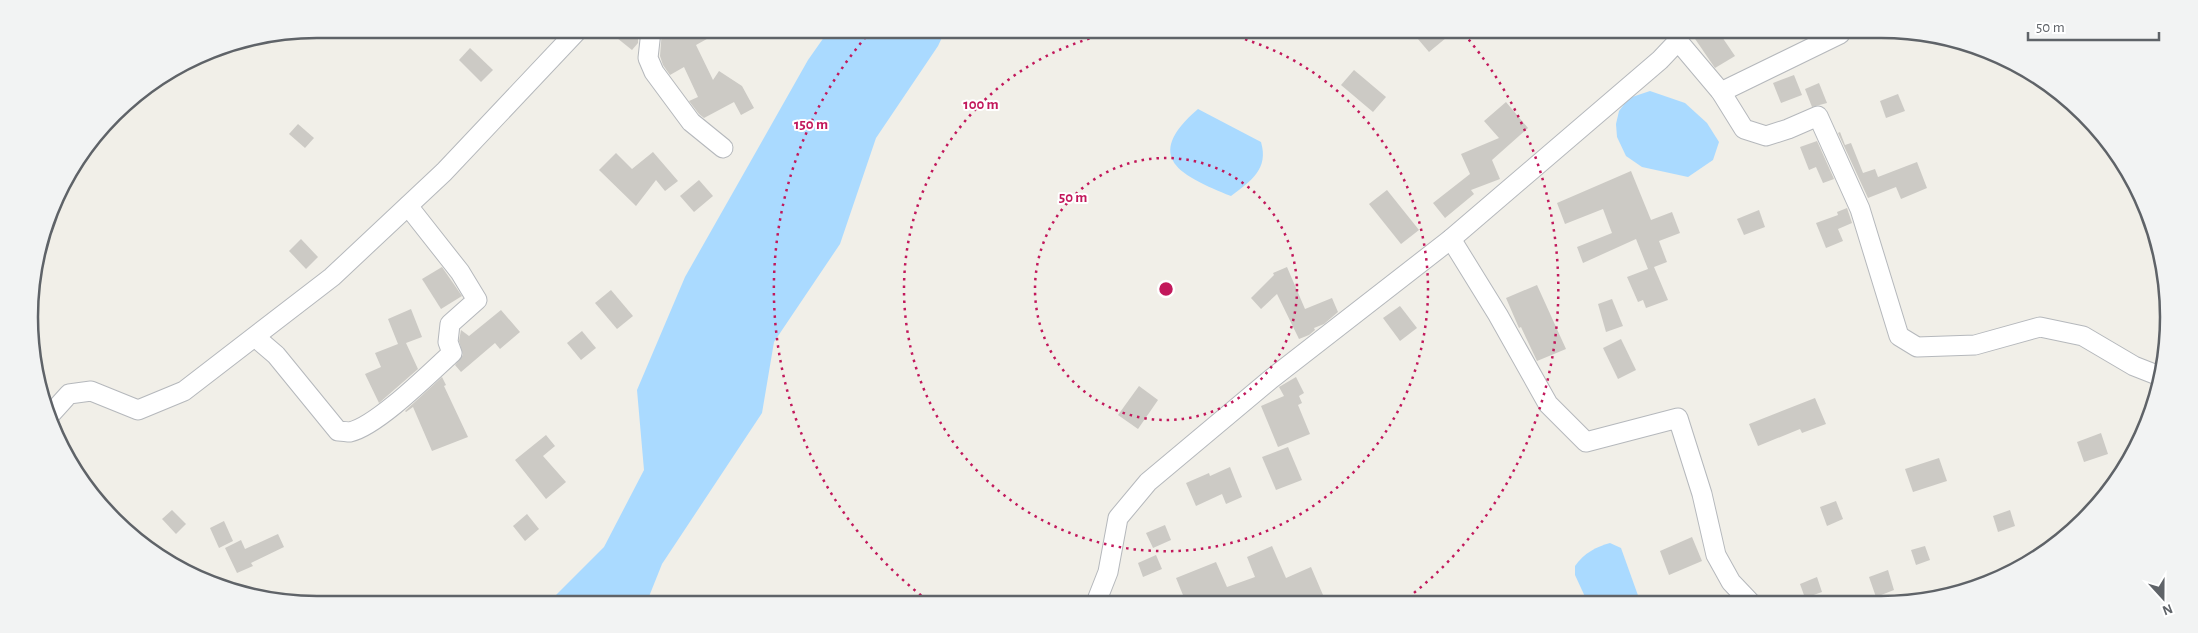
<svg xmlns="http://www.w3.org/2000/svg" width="2198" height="633" font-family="'Alegreya Sans',sans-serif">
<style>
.water{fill:#aadaff}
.building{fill:#cccac5}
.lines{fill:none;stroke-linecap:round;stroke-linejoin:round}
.minor-casing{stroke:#b5b8bc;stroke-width:21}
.minor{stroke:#fff;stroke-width:19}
.ring{fill:none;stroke:#c2185b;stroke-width:2.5;stroke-dasharray:2.5 5}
.rim{fill:none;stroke:#5f6368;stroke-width:2.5}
.centre{fill:#c2185b;stroke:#fff;stroke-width:2.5}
.ring-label{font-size:15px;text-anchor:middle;font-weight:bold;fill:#c2185b;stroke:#fff;stroke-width:4;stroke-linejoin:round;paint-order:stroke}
</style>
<rect width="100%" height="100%" fill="#f1efe8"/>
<g class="water">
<path d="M 836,31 L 945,31 L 938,46 L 876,138 L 840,244 L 774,342 L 762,413 L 662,564 L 648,599 L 552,599 L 604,547 L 644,470 L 637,390 L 685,277 L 808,60 L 827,33 Z"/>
<path d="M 1650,91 L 1685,103 L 1707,123 L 1719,142 L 1713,160 L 1688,177 L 1642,167 L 1626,156 L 1617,137 L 1616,124 L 1619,111 L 1629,98 Z"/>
<path d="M 1198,109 L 1261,142 C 1269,169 1251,181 1231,196 C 1182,176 1141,158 1198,109 Z"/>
<path d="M 1610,543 L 1621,548 L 1640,601 L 1587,601 L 1575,575 L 1575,566 C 1584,553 1596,547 1610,543 Z"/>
</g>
<g class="building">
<path d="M 607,30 L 638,30 L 638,43 L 632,50 Z"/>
<path d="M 662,30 L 723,30 L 696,45 L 713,80 L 719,71 L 742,86 L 754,108 L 741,115 L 734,102 L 704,118 L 699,114 L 689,101 L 698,97 L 684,67 L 670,75 L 663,65 L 660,56 Z"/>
<path d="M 1412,32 L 1452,33 L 1429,52 Z"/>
<path d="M 1691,33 L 1720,34 L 1735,56 L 1715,68 Z"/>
<path d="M 470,48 L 493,70 L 481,82 L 459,60 Z"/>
<path d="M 1354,70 L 1386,97 L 1373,112 L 1341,85 Z"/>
<path d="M 1794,75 L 1802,95 L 1781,103 L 1773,83 Z"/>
<path d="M 1819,83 L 1827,103 L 1812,107 L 1805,89 Z"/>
<path d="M 1898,94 L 1905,111 L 1886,118 L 1880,101 Z"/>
<path d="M 1506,102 L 1528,128 L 1492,160 L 1500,179 L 1471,190 L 1474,194 L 1445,218 L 1433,203 L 1470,174 L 1461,154 L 1499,138 L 1484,121 Z"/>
<path d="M 298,124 L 314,138 L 305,148 L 289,134 Z"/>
<path d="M 1840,132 L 1845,145 L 1851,143 L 1863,173 L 1875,169 L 1878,177 L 1917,162 L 1927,188 L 1901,199 L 1896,187 L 1868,198 L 1838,133 Z"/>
<path d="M 1817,141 L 1834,179 L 1823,183 L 1816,167 L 1809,170 L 1800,147 Z"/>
<path d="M 653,152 L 678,181 L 665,191 L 656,180 L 636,206 L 599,170 L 616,153 L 632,169 Z"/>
<path d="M 1631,171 L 1651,220 L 1672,212 L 1680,233 L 1659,241 L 1667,262 L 1654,267 L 1668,300 L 1646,308 L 1643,300 L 1638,302 L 1627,277 L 1648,269 L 1636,239 L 1583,263 L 1577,247 L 1612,233 L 1603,209 L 1565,224 L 1557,203 Z"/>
<path d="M 699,180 L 713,196 L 694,212 L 680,196 Z"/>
<path d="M 1387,190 L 1419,230 L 1401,244 L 1369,204 Z"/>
<path d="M 1847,208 L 1852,223 L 1838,229 L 1843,241 L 1826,248 L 1816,223 L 1838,215 L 1837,212 Z"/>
<path d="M 1759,210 L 1765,227 L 1744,235 L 1737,219 Z"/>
<path d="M 301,239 L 318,257 L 306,269 L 289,251 Z"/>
<path d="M 442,267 L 462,296 L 441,309 L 422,279 Z"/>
<path d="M 1287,267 L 1305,309 L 1332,298 L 1338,312 L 1324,324 L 1314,328 L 1315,330 L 1309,335 L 1299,339 L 1277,294 L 1261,309 L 1251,298 L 1274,275 L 1273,273 Z"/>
<path d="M 1537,285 L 1566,349 L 1537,361 L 1521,327 L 1519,328 L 1506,298 Z"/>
<path d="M 611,290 L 633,316 L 617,329 L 595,303 Z"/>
<path d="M 1612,299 L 1623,326 L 1606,332 L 1598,304 Z"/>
<path d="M 1400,306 L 1417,328 L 1400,341 L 1383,318 Z"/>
<path d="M 411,309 L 422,337 L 406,343 L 418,369 L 379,403 L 365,374 L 381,367 L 375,353 L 398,344 L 388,319 Z"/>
<path d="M 501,310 L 520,332 L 500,349 L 495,343 L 461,372 L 455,365 L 463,355 L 459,341 L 461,330 L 469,336 Z"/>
<path d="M 582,331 L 596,348 L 581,360 L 567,343 Z"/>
<path d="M 1621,339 L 1636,370 L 1618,379 L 1603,348 Z"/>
<path d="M 442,377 L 446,385 L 444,386 L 468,437 L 432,451 L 413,407 L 406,412 L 405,411 Z"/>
<path d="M 1296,377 L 1304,393 L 1299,396 L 1302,403 L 1298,405 L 1310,434 L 1278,447 L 1261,406 L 1284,396 L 1279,387 Z"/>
<path d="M 1139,386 L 1158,400 L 1138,429 L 1118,415 Z"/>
<path d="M 1815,398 L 1826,424 L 1802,433 L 1800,429 L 1758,446 L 1749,424 Z"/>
<path d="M 2101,433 L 2108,454 L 2084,462 L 2077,442 Z"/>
<path d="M 546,435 L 555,446 L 543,456 L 566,482 L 546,499 L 515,460 Z"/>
<path d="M 1288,447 L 1302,480 L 1276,490 L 1262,457 Z"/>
<path d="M 1939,458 L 1947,481 L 1913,492 L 1905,469 Z"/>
<path d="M 1230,467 L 1242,497 L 1226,504 L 1222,494 L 1196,506 L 1186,483 L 1209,473 L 1210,476 Z"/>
<path d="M 1836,501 L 1843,519 L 1827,526 L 1820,507 Z"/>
<path d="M 172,510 L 186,524 L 176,534 L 162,519 Z"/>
<path d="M 2010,510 L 2015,526 L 1998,532 L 1993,516 Z"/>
<path d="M 527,514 L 539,529 L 525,541 L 513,526 Z"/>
<path d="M 224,521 L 233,541 L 219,548 L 210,528 Z"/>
<path d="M 1165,525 L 1171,540 L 1153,548 L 1146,533 Z"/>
<path d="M 278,534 L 284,547 L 251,563 L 253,566 L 237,573 L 225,548 L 241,540 L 245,549 Z"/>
<path d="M 1692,537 L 1702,561 L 1669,575 L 1660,551 Z"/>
<path d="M 1272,546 L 1286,578 L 1311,567 L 1323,595 L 1309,601 L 1185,600 L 1176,578 L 1216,562 L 1227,587 L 1255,577 L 1247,557 Z"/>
<path d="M 1925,546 L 1930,560 L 1916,565 L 1911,550 Z"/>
<path d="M 1156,555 L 1162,569 L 1143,577 L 1138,563 Z"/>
<path d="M 1888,570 L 1894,590 L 1876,597 L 1869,577 Z"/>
<path d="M 1817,577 L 1822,592 L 1805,598 L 1800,584 Z"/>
</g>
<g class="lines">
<defs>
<g id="minor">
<path d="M 649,30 L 651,31 L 648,58 L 654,72 L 691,122 L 723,148"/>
<path d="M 1721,92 L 1840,34"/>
<path d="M 1451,239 L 1498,315 L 1548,404 L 1586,442 L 1678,418 L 1702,494 L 1716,555 L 1731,582 L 1750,602"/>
<path d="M 255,337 L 276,355 L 338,431 C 342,431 347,432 350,432 C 377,426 430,373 452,353 L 448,342 L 450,324 L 477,300 L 460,272 L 408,206"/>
<path d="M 50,415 L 69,394 L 91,391 L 138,410 L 184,391 L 332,277 L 444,172 L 578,30"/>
<path d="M 1097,600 L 1108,572 L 1118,518 L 1148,482 L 1271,379 L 1451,239 L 1660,60 L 1678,41 L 1721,92 L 1744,129 L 1766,136 L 1788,129 L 1818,116 L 1860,209 L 1899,336 L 1917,347 L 1975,345 L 2040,327 L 2083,336 L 2134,366 L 2162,377"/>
</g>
</defs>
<use href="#minor" class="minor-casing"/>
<use href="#minor" class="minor"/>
</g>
<g class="ring">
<circle cx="1166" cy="289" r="131"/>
<path d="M1216 32A262 262 0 1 1 1116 32"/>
<path d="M927 600A392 392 0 0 1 870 32M1464 34A392 392 0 0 1 1405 600"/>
</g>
<path d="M0 0H2198V633H0ZM317 38H1881A279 279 0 0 1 2160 317V317A279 279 0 0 1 1881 596H317A279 279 0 0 1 38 317V317A279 279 0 0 1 317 38Z" fill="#f2f3f3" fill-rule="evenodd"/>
<path class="rim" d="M317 38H1881A279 279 0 0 1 2160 317V317A279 279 0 0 1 1881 596H317A279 279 0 0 1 38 317V317A279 279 0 0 1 317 38Z"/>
<circle cx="1166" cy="289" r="8" class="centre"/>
<g class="ring-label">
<text x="981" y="109">100 m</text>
<text x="811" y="129">150 m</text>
<text x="1073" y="202">50 m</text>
</g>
<g transform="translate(2163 598) rotate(159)" stroke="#ffffff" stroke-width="4" paint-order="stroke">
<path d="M0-4L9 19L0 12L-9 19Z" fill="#5f6368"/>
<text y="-8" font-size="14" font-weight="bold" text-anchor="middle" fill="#5f6368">N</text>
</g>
<path d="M2028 32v8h131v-8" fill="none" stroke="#5f6368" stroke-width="2.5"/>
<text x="2036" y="32" font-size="15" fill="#5f6368" stroke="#ffffff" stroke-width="4" paint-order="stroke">50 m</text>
</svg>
